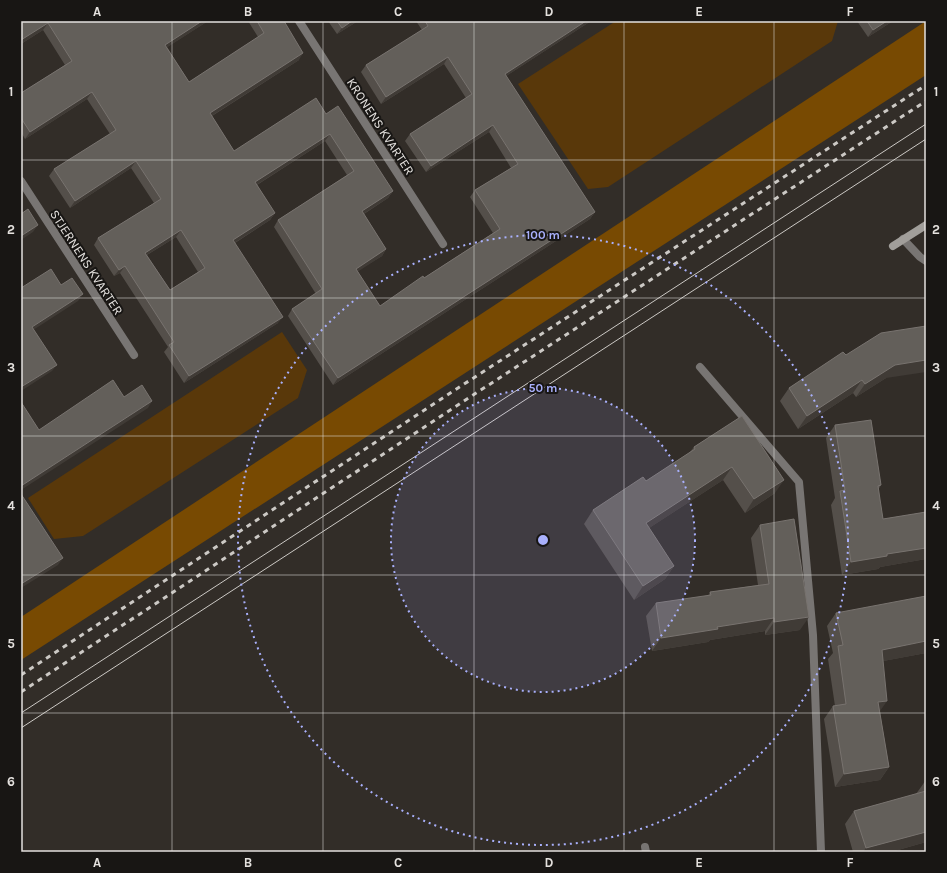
<svg xmlns="http://www.w3.org/2000/svg" width="947" height="873" font-family="Karla,sans-serif">
<style>
.green{fill:#59380a}
.forest{fill:#784a02}
.lines{fill:none;stroke-linecap:round;stroke-linejoin:round}
.lane{stroke:#787573;stroke-width:8}
.street{stroke:#787573;stroke-width:8}
.secondary{stroke:#a19e9a;stroke-width:8}
.tram{stroke:#ccc9c5;stroke-width:1}
.rail{stroke:#ccc9c5;stroke-width:3;stroke-dasharray:5 5;stroke-linecap:butt}
.wall{fill:#544f4a;fill-rule:evenodd}
.shaded-wall{fill:#403b36}
.building{fill:#635f5a;stroke:#78736f;fill-rule:evenodd}
.grid{fill:none;stroke:#e4e1de;stroke-width:1;stroke-opacity:0.55}
.ring{fill:none;stroke:#a9b0fc;stroke-width:2;stroke-dasharray:2 4}
.labels{text-anchor:middle;stroke-width:4;stroke-linejoin:round;paint-order:stroke}
.street-label{font-size:13px;fill:#e4e1de;stroke:#181614}
.centre{fill:#a9b0fc;stroke:#181614;stroke-width:2}
.ring-label{font-size:12px;text-anchor:middle;font-weight:bold;fill:#a9b0fc;stroke:#181614;stroke-width:4;stroke-linejoin:round;paint-order:stroke}
.neatline{fill:none;stroke:#e4e1de;stroke-width:1.5}
.grid-label{font-size:13px;text-anchor:middle;font-weight:bold;fill:#e4e1de}
</style>
<rect width="100%" height="100%" fill="#322d28"/>
<g class="green">
<path d="M 616,21 L 838,21 L 832,41 L 608,187 L 588,189 L 518,84 Z"/>
<path d="M 282,332 L 307,370 L 298,398 L 83,536 L 54,539 L 28,498 Z"/>
</g>
<path class="forest" d="M 926,21 L 926,75 L 21,660 L 21,617 Z"/>
<g class="lines">
<g class="lane">
<path d="M 700,367 L 799,482 L 813,635 L 821,852"/>
<path d="M 645,847 L 646,852"/>
</g>
<g class="street">
<path d="M 299,21 L 443,244"/>
<path d="M 21,181 L 134,355"/>
<path d="M 903,239 L 920,257 L 926,261"/>
</g>
<path class="secondary" d="M 893,246 L 926,225"/>
<g class="tram">
<path d="M 21,713 L 926,124"/>
<path d="M 21,728 L 926,139"/>
</g>
<g class="rail">
<path d="M 21,675 L 458,388 L 926,85"/>
<path d="M 21,692 L 467,399 L 926,101"/>
</g>
</g>
<g class="wall">
<path d="M 21,21 L 208,21 L 167,47 L 189,82 L 258,37 L 248,21 L 284,21 L 299,60 L 212,116 L 234,151 L 326,114 L 393,191 L 388,198 L 364,214 L 386,249 L 382,256 L 357,271 L 380,306 L 424,278 L 493,233 L 470,197 L 475,190 L 511,168 L 489,132 L 426,172 L 405,141 L 410,134 L 466,98 L 444,64 L 381,104 L 361,72 L 366,65 L 422,30 L 416,21 L 591,21 L 506,76 L 595,212 L 590,219 L 333,385 L 288,316 L 292,309 L 316,294 L 274,227 L 278,220 L 347,175 L 325,141 L 257,185 L 275,213 L 270,220 L 235,243 L 278,323 L 184,383 L 164,352 L 168,347 L 120,273 L 114,276 L 94,245 L 98,238 L 154,203 L 131,168 L 70,208 L 49,176 L 54,169 L 110,134 L 87,99 L 25,139 L 21,132 L 21,93 L 65,65 L 43,30 L 21,44 ZM 176,237 L 198,272 L 170,290 L 147,255 Z"/>
<path d="M 328,21 L 358,21 L 337,34 Z"/>
<path d="M 857,21 L 893,21 L 868,37 Z"/>
<path d="M 846,355 L 886,378 L 856,397 L 853,393 L 798,429 L 780,401 L 789,388 Z"/>
<path d="M 742,416 L 775,493 L 745,513 L 723,480 L 649,528 L 674,566 L 665,579 L 634,600 L 584,524 L 593,510 L 646,481 L 689,453 L 694,447 Z"/>
<path d="M 835,425 L 881,485 L 878,490 L 883,519 L 926,512 L 926,559 L 880,567 L 878,569 L 842,575 L 831,505 L 835,498 L 826,438 Z"/>
<path d="M 760,525 L 800,630 L 765,635 L 765,631 L 710,640 L 708,642 L 652,651 L 646,616 L 656,603 L 708,596 L 710,592 L 758,585 L 751,538 Z"/>
<path d="M 836,613 L 926,653 L 883,661 L 880,712 L 889,767 L 880,780 L 835,787 L 824,719 L 833,706 L 835,706 L 828,659 L 833,653 L 827,626 Z"/>
<path d="M 926,780 L 926,842 L 891,852 L 853,852 L 845,824 L 854,811 L 916,794 Z"/>
</g>
<g class="shaded-wall">
<path d="M 202,21 L 208,21 L 160,52 L 165,45 Z"/>
<path d="M 352,21 L 358,21 L 337,34 L 342,28 Z"/>
<path d="M 586,21 L 591,21 L 500,80 L 505,74 Z"/>
<path d="M 887,21 L 893,21 L 868,37 L 873,30 Z"/>
<path d="M 48,23 L 43,30 L 21,44 L 21,40 Z"/>
<path d="M 303,53 L 299,60 L 205,120 L 210,113 Z"/>
<path d="M 448,57 L 444,64 L 381,104 L 386,97 Z"/>
<path d="M 92,92 L 87,99 L 25,139 L 30,132 Z"/>
<path d="M 493,125 L 489,132 L 426,172 L 431,166 Z"/>
<path d="M 330,134 L 325,141 L 250,189 L 255,182 Z"/>
<path d="M 136,161 L 131,168 L 70,208 L 75,201 Z"/>
<path d="M 393,191 L 388,198 L 357,218 L 362,211 Z"/>
<path d="M 595,212 L 590,219 L 333,385 L 338,378 Z"/>
<path d="M 275,213 L 270,220 L 228,247 L 233,240 Z"/>
<path d="M 38,225 L 33,232 L 21,240 L 21,236 Z"/>
<path d="M 181,230 L 176,237 L 140,259 L 145,253 Z"/>
<path d="M 386,249 L 382,256 L 351,276 L 356,269 Z"/>
<path d="M 125,266 L 120,273 L 114,276 L 119,270 Z"/>
<path d="M 83,294 L 78,301 L 27,334 L 32,327 Z"/>
<path d="M 283,317 L 278,323 L 184,383 L 189,376 Z"/>
<path d="M 926,360 L 926,372 L 886,378 L 856,397 L 865,384 L 895,365 Z"/>
<path d="M 57,365 L 52,371 L 21,391 L 21,387 Z"/>
<path d="M 862,380 L 853,393 L 798,429 L 807,416 Z"/>
<path d="M 152,401 L 148,408 L 21,490 L 21,486 Z"/>
<path d="M 732,467 L 723,480 L 637,536 L 646,523 Z"/>
<path d="M 784,480 L 775,493 L 745,513 L 754,499 Z"/>
<path d="M 926,548 L 926,559 L 880,567 L 878,569 L 842,575 L 851,562 L 887,554 Z"/>
<path d="M 63,558 L 58,565 L 21,588 L 21,584 Z"/>
<path d="M 674,566 L 665,579 L 634,600 L 643,586 Z"/>
<path d="M 809,617 L 800,630 L 765,635 L 774,622 Z"/>
<path d="M 774,618 L 765,631 L 710,640 L 708,642 L 652,651 L 661,638 L 717,627 Z"/>
<path d="M 926,641 L 926,653 L 873,663 L 882,650 Z"/>
<path d="M 887,701 L 878,714 L 878,702 Z"/>
<path d="M 889,767 L 880,780 L 835,787 L 844,774 Z"/>
<path d="M 926,832 L 926,842 L 891,852 L 863,852 L 866,848 Z"/>
</g>
<g class="building">
<path d="M 21,21 L 202,21 L 165,45 L 189,82 L 264,33 L 257,21 L 284,21 L 303,53 L 210,113 L 234,151 L 316,98 L 326,114 L 338,106 L 393,191 L 362,211 L 386,249 L 356,269 L 380,306 L 423,276 L 424,278 L 500,229 L 475,190 L 518,164 L 493,125 L 431,166 L 410,134 L 472,94 L 448,57 L 386,97 L 366,65 L 428,26 L 425,21 L 586,21 L 505,74 L 595,212 L 338,378 L 292,309 L 322,289 L 278,220 L 354,171 L 330,134 L 255,182 L 275,213 L 233,240 L 283,317 L 189,376 L 169,345 L 174,342 L 125,266 L 119,270 L 98,238 L 161,199 L 136,161 L 75,201 L 54,169 L 116,130 L 92,92 L 30,132 L 21,118 L 21,93 L 72,61 L 48,23 L 21,40 ZM 181,230 L 205,268 L 170,290 L 145,253 Z"/>
<path d="M 337,21 L 352,21 L 342,28 Z"/>
<path d="M 867,21 L 887,21 L 873,30 Z"/>
<path d="M 28,209 L 38,225 L 21,236 L 21,214 Z"/>
<path d="M 51,269 L 61,285 L 72,278 L 83,294 L 32,327 L 57,365 L 21,387 L 21,288 Z"/>
<path d="M 926,326 L 926,360 L 895,365 L 865,384 L 862,380 L 807,416 L 789,388 L 843,352 L 846,355 L 881,333 Z"/>
<path d="M 113,380 L 124,397 L 142,385 L 152,401 L 21,486 L 21,402 L 39,430 Z"/>
<path d="M 742,416 L 784,480 L 754,499 L 732,467 L 646,523 L 674,566 L 643,586 L 593,510 L 643,477 L 646,481 L 695,449 L 694,447 Z"/>
<path d="M 871,420 L 881,485 L 878,486 L 883,519 L 926,512 L 926,548 L 887,554 L 887,556 L 851,562 L 840,491 L 845,490 L 835,425 Z"/>
<path d="M 21,494 L 63,558 L 21,584 Z"/>
<path d="M 794,519 L 809,617 L 774,622 L 774,618 L 717,627 L 718,629 L 661,638 L 656,603 L 711,595 L 710,592 L 769,584 L 760,525 Z"/>
<path d="M 926,596 L 926,641 L 882,650 L 887,701 L 878,702 L 889,767 L 844,774 L 833,706 L 846,704 L 838,646 L 843,645 L 836,613 Z"/>
<path d="M 926,791 L 926,832 L 866,848 L 854,811 Z"/>
</g>
<path class="grid" d="M 172,21 L 172,852M 323,21 L 323,852M 474,21 L 474,852M 624,21 L 624,852M 774,21 L 774,852M 21,160 L 926,160M 21,298 L 926,298M 21,436 L 926,436M 21,575 L 926,575M 21,713 L 926,713"/>
<circle cx="543" cy="540" r="152" fill="#a9b0fc" fill-opacity=".12"/>
<g class="ring">
<circle cx="543" cy="540" r="152"/>
<circle cx="543" cy="540" r="305"/>
</g>
<g class="labels">
<g class="street-label">
<text transform="translate(381 126) rotate(57)" y="5">KRONENS KVARTER</text>
<text transform="translate(87 262) rotate(57)" y="5">STJERNENS KVARTER</text>
</g>
</g>
<circle cx="543" cy="540" r="6" class="centre"/>
<g class="ring-label">
<text x="543" y="239">100 m</text>
<text x="543" y="392">50 m</text>
</g>
<rect width="947" height="873" fill="none" stroke="#181614" stroke-width="44"/>
<rect x="22" y="22" width="903" height="829" class="neatline"/>
<g class="grid-label">
<text x="97" y="16">A</text>
<text x="248" y="16">B</text>
<text x="398" y="16">C</text>
<text x="549" y="16">D</text>
<text x="699" y="16">E</text>
<text x="850" y="16">F</text>
<text x="11" y="96">1</text>
<text x="936" y="96">1</text>
<text x="11" y="234">2</text>
<text x="936" y="234">2</text>
<text x="11" y="372">3</text>
<text x="936" y="372">3</text>
<text x="11" y="510">4</text>
<text x="936" y="510">4</text>
<text x="11" y="648">5</text>
<text x="936" y="648">5</text>
<text x="11" y="786">6</text>
<text x="936" y="786">6</text>
<text x="97" y="867">A</text>
<text x="248" y="867">B</text>
<text x="398" y="867">C</text>
<text x="549" y="867">D</text>
<text x="699" y="867">E</text>
<text x="850" y="867">F</text>
</g>
</svg>
